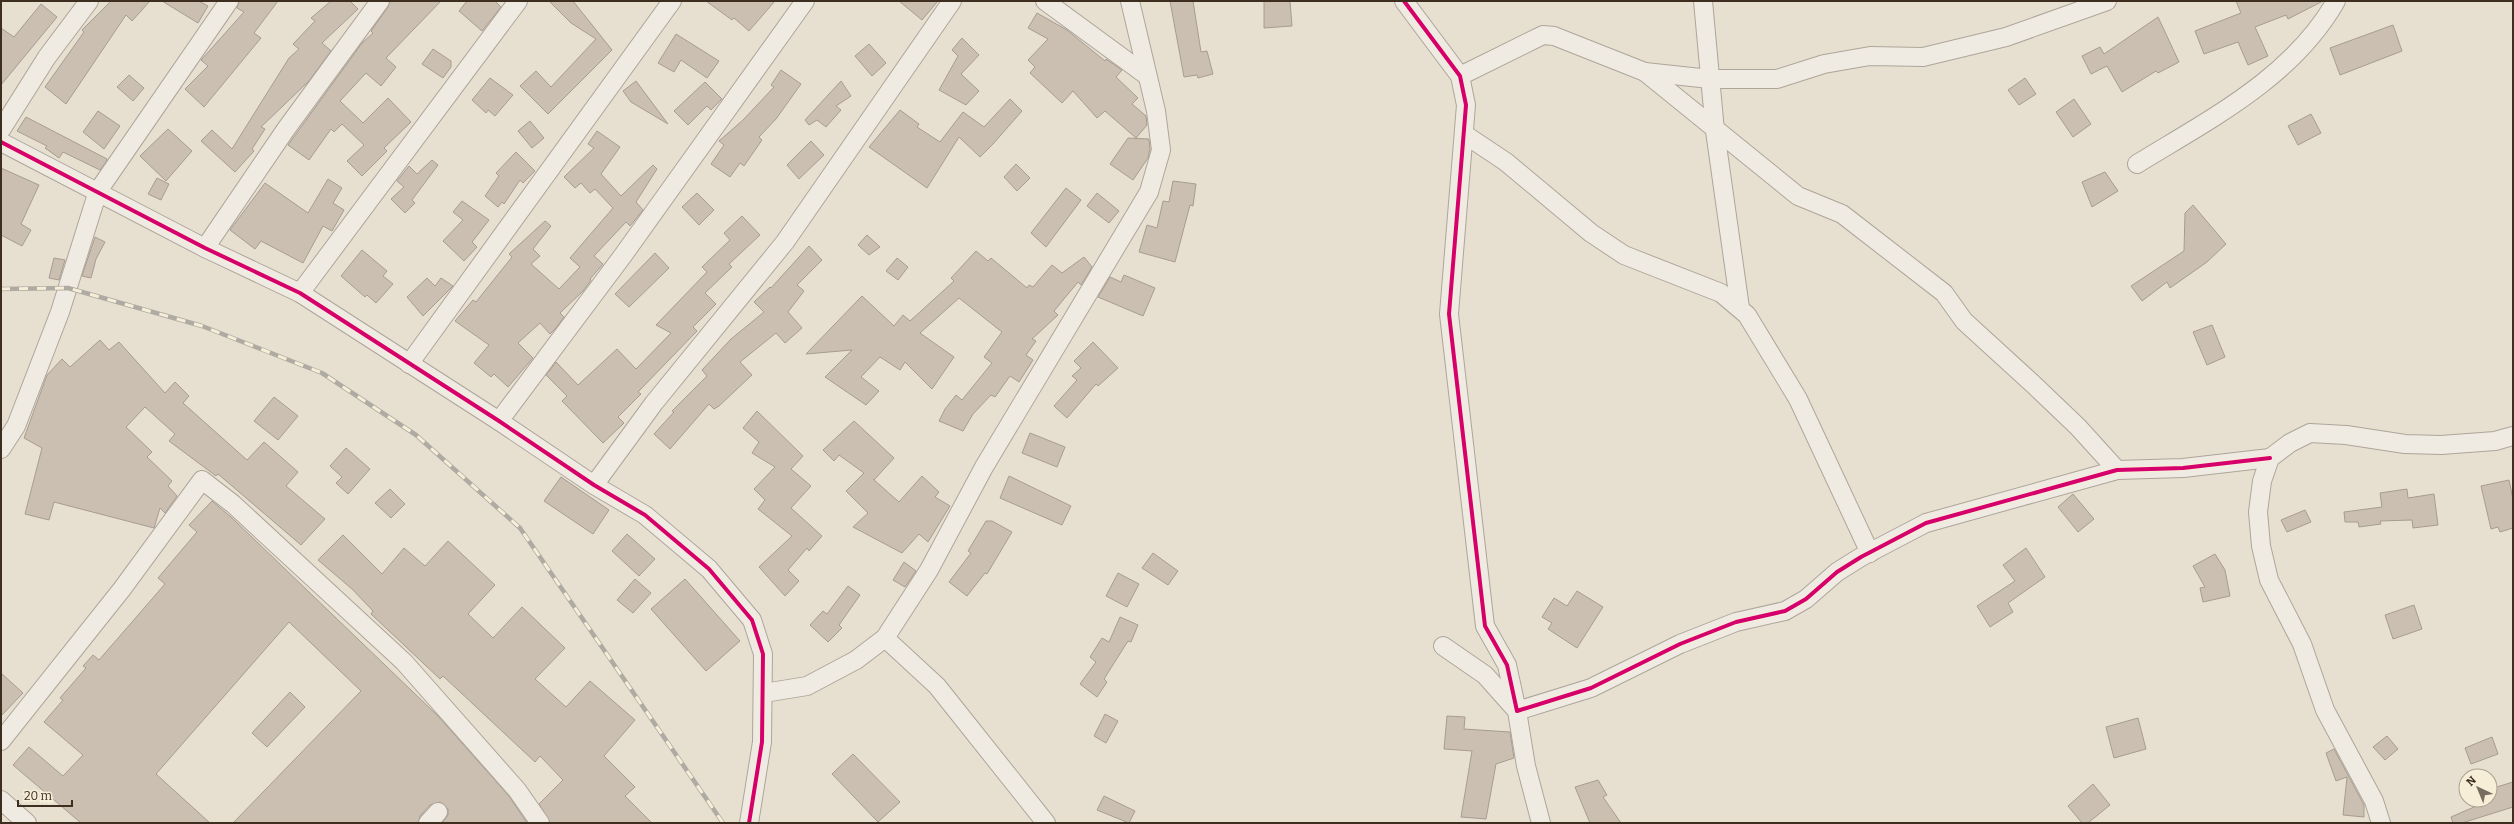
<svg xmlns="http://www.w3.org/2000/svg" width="2514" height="824" font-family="Bitter,serif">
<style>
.building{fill:#cbbfb2;stroke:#a89c90}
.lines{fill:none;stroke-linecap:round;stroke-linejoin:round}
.minor-casing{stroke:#ada599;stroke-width:20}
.minor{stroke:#efebe3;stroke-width:18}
.rail-casing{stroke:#afaaa2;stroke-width:4.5}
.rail{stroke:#f7eed8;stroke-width:3;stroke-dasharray:9;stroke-linecap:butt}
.cycleway-casing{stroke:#f7eed8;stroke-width:6}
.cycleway{stroke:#d6006c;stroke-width:4}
</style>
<rect width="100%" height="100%" fill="#e7e0d1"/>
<g class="building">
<path d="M 111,1 L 150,1 L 132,21 L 126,15 L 66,104 L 45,87 L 84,32 L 82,30 Z"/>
<path d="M 162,1 L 199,1 L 208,6 L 198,23 Z"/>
<path d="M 239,1 L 278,1 L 254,33 L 261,38 L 204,107 L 185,89 L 208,66 L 201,60 L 202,59 L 244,12 L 237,8 Z"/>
<path d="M 331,1 L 350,1 L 358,9 L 322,43 L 331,51 L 309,81 L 261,127 L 265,129 L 252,149 L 254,151 L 235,172 L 201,141 L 212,130 L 232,149 L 289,58 L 299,49 L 293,44 L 315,21 L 311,18 Z"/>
<path d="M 390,1 L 441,1 L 386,58 L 396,67 L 381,86 L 366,73 L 340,101 L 363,123 L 388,98 L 411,122 L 384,148 L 387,151 L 362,176 L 347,161 L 364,145 L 342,124 L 334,132 L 331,129 L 309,160 L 288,145 L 362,43 L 373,33 L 371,31 L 388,7 Z"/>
<path d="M 467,1 L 495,1 L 501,7 L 482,31 L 459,11 Z"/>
<path d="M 549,1 L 573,1 L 612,50 L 548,114 L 520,86 L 536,71 L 551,87 L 596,39 L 571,23 Z"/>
<path d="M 706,1 L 775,1 L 749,31 L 734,18 L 732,20 Z"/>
<path d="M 899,1 L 938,1 L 922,20 Z"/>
<path d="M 1170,1 L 1193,1 L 1201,52 L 1207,51 L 1213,74 L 1198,78 L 1197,75 L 1184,77 Z"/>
<path d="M 1264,1 L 1290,1 L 1292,26 L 1264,28 Z"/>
<path d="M 2236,1 L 2323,1 L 2288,19 L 2286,15 L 2255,27 L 2268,56 L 2248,65 L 2238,42 L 2204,54 L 2195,31 L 2241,13 Z"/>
<path d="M 41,4 L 57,17 L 1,85 L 1,28 L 14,37 Z"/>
<path d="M 1037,13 L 1067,30 L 1105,61 L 1106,59 L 1122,70 L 1116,77 L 1138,98 L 1132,104 L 1146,116 L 1147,125 L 1136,138 L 1105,111 L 1097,118 L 1073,91 L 1062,103 L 1030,73 L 1035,67 L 1028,60 L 1048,39 L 1028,28 Z"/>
<path d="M 2158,17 L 2179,62 L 2158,73 L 2156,71 L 2122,92 L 2107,66 L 2091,74 L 2082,56 L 2100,47 L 2104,54 Z"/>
<path d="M 2393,25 L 2402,51 L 2340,75 L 2330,48 Z"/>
<path d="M 676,34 L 719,61 L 707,78 L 681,60 L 674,72 L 658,63 Z"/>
<path d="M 962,38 L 979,55 L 961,74 L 979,91 L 966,105 L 939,90 L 958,56 L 952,50 Z"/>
<path d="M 869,44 L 886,63 L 872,76 L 855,56 Z"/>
<path d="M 433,49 L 451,61 L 451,67 L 443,78 L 422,64 Z"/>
<path d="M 781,70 L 801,84 L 776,119 L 759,137 L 762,140 L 744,166 L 740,163 L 730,177 L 711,164 L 724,145 L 719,141 L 743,120 L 774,87 L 771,85 Z"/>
<path d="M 129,75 L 144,88 L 133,101 L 117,87 Z"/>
<path d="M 490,78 L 513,95 L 495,116 L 488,110 L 486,113 L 472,100 Z"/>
<path d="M 2025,78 L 2036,94 L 2019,105 L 2008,90 Z"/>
<path d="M 636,81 L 668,124 L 631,102 L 623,91 Z"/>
<path d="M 841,81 L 851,96 L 836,106 L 841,110 L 826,127 L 817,120 L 809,125 L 805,120 Z"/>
<path d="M 705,82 L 722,99 L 711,110 L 707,106 L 688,125 L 674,111 Z"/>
<path d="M 1010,99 L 1022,111 L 993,144 L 980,157 L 959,137 L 927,188 L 869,147 L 900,110 L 919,124 L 917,127 L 940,142 L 963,112 L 984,127 Z"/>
<path d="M 2074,99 L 2091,124 L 2073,137 L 2056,112 Z"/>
<path d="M 98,111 L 120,126 L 104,149 L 83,132 Z"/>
<path d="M 2311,114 L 2321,133 L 2298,145 L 2288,126 Z"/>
<path d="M 26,117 L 107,159 L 106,162 L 100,170 L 63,152 L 59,158 L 45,148 L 47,146 L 17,131 Z"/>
<path d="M 530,121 L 544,138 L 532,148 L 518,131 Z"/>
<path d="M 168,129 L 192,151 L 166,181 L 140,156 Z"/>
<path d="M 597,131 L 620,147 L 601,174 L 621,196 L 653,165 L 657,169 L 636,202 L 643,210 L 630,226 L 626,222 L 594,256 L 603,264 L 590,279 L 591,280 L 583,291 L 560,313 L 564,317 L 555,329 L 550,334 L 540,323 L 518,343 L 533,358 L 508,387 L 494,374 L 491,377 L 474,363 L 489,345 L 455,321 L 473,300 L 476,302 L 512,257 L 509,254 L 545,221 L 551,226 L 533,249 L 540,256 L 531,264 L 559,289 L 580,267 L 570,258 L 613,208 L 595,189 L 590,193 L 581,183 L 575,188 L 564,177 L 594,148 L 588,144 Z"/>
<path d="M 1128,138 L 1149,139 L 1150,149 L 1148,158 L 1133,180 L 1110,164 Z"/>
<path d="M 811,141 L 824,155 L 799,179 L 787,165 Z"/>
<path d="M 516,152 L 535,171 L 523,183 L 520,180 L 504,204 L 502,202 L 498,207 L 485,196 L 499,176 L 496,173 Z"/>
<path d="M 432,160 L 438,165 L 412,200 L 415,203 L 405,213 L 391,199 L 404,187 L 397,181 L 409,166 L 417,174 Z"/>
<path d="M 1016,164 L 1030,178 L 1017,191 L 1004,177 Z"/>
<path d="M 1,168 L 39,185 L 21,224 L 31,230 L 22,246 L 1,235 Z"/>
<path d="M 2105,172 L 2118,191 L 2092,207 L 2082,182 Z"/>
<path d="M 157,178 L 169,184 L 161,200 L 148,194 Z"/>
<path d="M 328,179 L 342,188 L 333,203 L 344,210 L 332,231 L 323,226 L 303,263 L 261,241 L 255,249 L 230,230 L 265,183 L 308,213 Z"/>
<path d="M 1173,181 L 1196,184 L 1193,206 L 1190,205 L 1175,262 L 1139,252 L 1147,225 L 1157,228 L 1163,201 L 1169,202 Z"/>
<path d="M 1066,188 L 1081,200 L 1046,247 L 1031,233 Z"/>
<path d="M 697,193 L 714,210 L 699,225 L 682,207 Z"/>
<path d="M 1097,193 L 1119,211 L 1109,223 L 1087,206 Z"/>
<path d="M 462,201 L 489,220 L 472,242 L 477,247 L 464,261 L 443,241 L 463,220 L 453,212 Z"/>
<path d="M 2193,205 L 2226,244 L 2207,262 L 2170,288 L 2167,282 L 2142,301 L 2131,286 L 2184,251 L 2185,213 Z"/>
<path d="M 742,216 L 760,235 L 729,264 L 732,267 L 705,293 L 716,304 L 693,327 L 697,331 L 638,392 L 641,394 L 618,417 L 624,423 L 603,443 L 562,401 L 567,396 L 546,375 L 556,362 L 578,385 L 617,349 L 636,369 L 671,333 L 656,325 L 707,272 L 702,267 L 730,240 L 724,233 Z"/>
<path d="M 867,235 L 880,247 L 869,255 L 858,245 Z"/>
<path d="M 95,237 L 105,242 L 96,259 L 91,278 L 82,276 Z"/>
<path d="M 809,246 L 822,260 L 797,285 L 804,291 L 788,312 L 802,328 L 785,343 L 776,333 L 740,362 L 752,375 L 719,406 L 714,409 L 709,404 L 670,449 L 654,434 L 674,412 L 672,411 L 707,376 L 702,370 L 731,339 L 764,312 L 754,302 L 770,287 L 771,288 Z"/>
<path d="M 362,250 L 387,271 L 383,276 L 393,284 L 376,303 L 367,295 L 365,297 L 341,276 Z"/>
<path d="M 976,251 L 988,261 L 991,258 L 1027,288 L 1029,285 L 1033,287 L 1052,265 L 1062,273 L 1084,257 L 1092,267 L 1081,285 L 1078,282 L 1054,311 L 1058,315 L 1032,339 L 1036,341 L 1026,355 L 1033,360 L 1019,382 L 1010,376 L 995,397 L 991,395 L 973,414 L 963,431 L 939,421 L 945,409 L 956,395 L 962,400 L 992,363 L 984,357 L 1002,332 L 959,298 L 920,333 L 954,357 L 932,389 L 905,362 L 900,370 L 880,357 L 861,377 L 879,391 L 866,405 L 825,377 L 852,350 L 806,354 L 862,296 L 894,326 L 903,315 L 910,321 L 954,281 L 951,278 Z"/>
<path d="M 655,253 L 669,268 L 629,307 L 615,294 Z"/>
<path d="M 54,258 L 65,260 L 59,280 L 49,278 Z"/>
<path d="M 897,258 L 908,267 L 898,280 L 886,271 Z"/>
<path d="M 1124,275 L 1155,288 L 1143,316 L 1098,297 L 1110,277 L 1121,282 Z"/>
<path d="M 427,278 L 435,286 L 441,278 L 453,286 L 423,316 L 407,297 Z"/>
<path d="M 2212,325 L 2225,357 L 2207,365 L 2193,332 Z"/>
<path d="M 100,340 L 109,350 L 119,342 L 165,393 L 175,382 L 189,396 L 183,403 L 247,460 L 264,442 L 298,472 L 286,486 L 325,519 L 301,545 L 218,474 L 216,476 L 169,441 L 175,434 L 145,407 L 126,427 L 152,452 L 147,457 L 172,481 L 168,486 L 177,496 L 165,513 L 160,508 L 154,528 L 54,502 L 49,520 L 25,514 L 42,448 L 24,438 L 47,375 L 62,359 L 70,367 Z"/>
<path d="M 1093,342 L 1118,368 L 1098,386 L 1096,384 L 1067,418 L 1054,406 L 1077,380 L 1072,376 L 1081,368 L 1074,361 Z"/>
<path d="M 274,397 L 298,416 L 278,440 L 254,421 Z"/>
<path d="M 757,411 L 803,456 L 791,469 L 811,486 L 791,508 L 822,536 L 809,551 L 807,548 L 788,570 L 799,581 L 785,596 L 759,567 L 792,536 L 758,509 L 765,500 L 754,489 L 775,467 L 752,453 L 759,442 L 743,428 Z"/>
<path d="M 854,421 L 894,458 L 874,480 L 873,479 L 899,502 L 922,476 L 939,492 L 935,497 L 950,506 L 928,542 L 919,534 L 902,553 L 853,527 L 868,513 L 846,491 L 864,473 L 839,455 L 834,461 L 823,450 Z"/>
<path d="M 1030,433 L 1065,447 L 1057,467 L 1022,453 Z"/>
<path d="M 346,448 L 370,469 L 348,494 L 336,483 L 342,477 L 330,466 Z"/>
<path d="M 1009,476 L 1071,506 L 1062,525 L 1000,498 Z"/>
<path d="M 561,477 L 609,510 L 593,534 L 544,501 Z"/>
<path d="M 2509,480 L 2513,499 L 2513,528 L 2500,532 L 2498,527 L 2491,529 L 2481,486 Z"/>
<path d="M 390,489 L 405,504 L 391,518 L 375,503 Z"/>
<path d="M 2407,489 L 2408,498 L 2434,494 L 2438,525 L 2413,528 L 2412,520 L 2380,521 L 2381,524 L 2359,527 L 2358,522 L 2345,522 L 2344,512 L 2382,507 L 2380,493 Z"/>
<path d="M 2073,494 L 2094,519 L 2078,532 L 2058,507 Z"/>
<path d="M 212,501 L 232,518 L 438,716 L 509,796 L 527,823 L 442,823 L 448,815 L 448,809 L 440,802 L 430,805 L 420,816 L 418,823 L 233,823 L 361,691 L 289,622 L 156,774 L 210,823 L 81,823 L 13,765 L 29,747 L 63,776 L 83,755 L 44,722 L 63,700 L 60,698 L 86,668 L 83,666 L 93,655 L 99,660 L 165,584 L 158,578 L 197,532 L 189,525 Z"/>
<path d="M 2305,510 L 2311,522 L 2287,532 L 2281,520 Z"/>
<path d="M 986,521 L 992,521 L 1012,532 L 987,574 L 985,573 L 967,596 L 949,582 L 971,553 L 968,551 Z"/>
<path d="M 627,534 L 655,559 L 639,576 L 612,551 Z"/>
<path d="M 343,535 L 382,574 L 404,548 L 425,566 L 448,541 L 495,585 L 468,614 L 493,638 L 522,607 L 565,648 L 535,679 L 566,707 L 590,681 L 635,720 L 604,756 L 635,787 L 625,796 L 652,823 L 550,823 L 539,804 L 563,780 L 540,756 L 535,762 L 443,676 L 440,679 L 371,614 L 373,611 L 352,589 L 318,560 Z"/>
<path d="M 2026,548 L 2045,577 L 2008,603 L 2013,612 L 1990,627 L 1977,606 L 2015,581 L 2003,565 Z"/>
<path d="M 1153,553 L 1178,571 L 1168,585 L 1142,568 Z"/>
<path d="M 2215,554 L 2225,570 L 2230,596 L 2203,602 L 2200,588 L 2205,587 L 2193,566 Z"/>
<path d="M 904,562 L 916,571 L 905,587 L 893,580 Z"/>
<path d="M 1118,573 L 1139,584 L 1127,607 L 1106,596 Z"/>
<path d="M 635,579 L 651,593 L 633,613 L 617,600 Z"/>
<path d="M 685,579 L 740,641 L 706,671 L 651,609 Z"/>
<path d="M 848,586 L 860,595 L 839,625 L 842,628 L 828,642 L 810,625 L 823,611 L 827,614 Z"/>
<path d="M 1577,591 L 1603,607 L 1577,648 L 1548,629 L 1552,623 L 1542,617 L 1554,598 L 1567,606 Z"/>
<path d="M 2414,605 L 2422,629 L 2393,639 L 2385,615 Z"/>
<path d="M 1120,617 L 1138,625 L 1131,642 L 1128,641 L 1104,679 L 1107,682 L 1097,697 L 1080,684 L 1096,662 L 1090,657 L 1102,638 L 1109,642 Z"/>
<path d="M 1,673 L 23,693 L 1,716 Z"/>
<path d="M 290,692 L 305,707 L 267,747 L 252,733 Z"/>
<path d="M 1105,714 L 1118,721 L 1106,743 L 1094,736 Z"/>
<path d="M 1447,716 L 1465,717 L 1464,729 L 1510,732 L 1514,758 L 1496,764 L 1486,819 L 1461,817 L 1472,751 L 1444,749 Z"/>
<path d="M 2138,718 L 2146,749 L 2114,758 L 2106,727 Z"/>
<path d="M 2387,736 L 2398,749 L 2385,760 L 2373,747 Z"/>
<path d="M 2492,737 L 2498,754 L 2471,764 L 2465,748 Z"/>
<path d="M 2334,749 L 2364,805 L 2364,817 L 2343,815 L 2347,777 L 2336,781 L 2326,753 Z"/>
<path d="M 853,754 L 900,802 L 878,822 L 832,774 Z"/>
<path d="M 1598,780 L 1607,795 L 1603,797 L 1621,823 L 1590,823 L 1575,787 Z"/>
<path d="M 2513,782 L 2513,807 L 2462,823 L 2453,823 L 2451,817 L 2490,800 L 2490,789 Z"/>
<path d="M 2093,784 L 2110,805 L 2088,823 L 2082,823 L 2068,806 Z"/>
<path d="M 1104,796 L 1135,811 L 1129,823 L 1097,810 Z"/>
</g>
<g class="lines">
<defs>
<g id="minor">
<path d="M 1045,1 L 1146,75"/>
<path d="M 1404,1 L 1460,76 L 1466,105 L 1449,314 L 1485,626 L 1507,665 L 1517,711 L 1591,688 L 1680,644 L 1736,622 L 1785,611 L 1806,599 L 1837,572 L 1861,557 L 1926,523 L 2117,470 L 2183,468 L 2270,458"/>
<path d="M 1703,1 L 1715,131 L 1740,308"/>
<path d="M 1645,72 L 1710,79 L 1777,79 L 1824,64 L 1870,56 L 1923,57 L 2006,37 L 2107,1"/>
<path d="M 1460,76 L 1543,35 L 1554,36 L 1645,72 L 1798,196 L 1842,214 L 1944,293 L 1964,321 L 2033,384 L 2078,427 L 2117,470"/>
<path d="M 1,130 L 47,57 L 89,1"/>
<path d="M 1464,134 L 1506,162 L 1591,233 L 1624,255 L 1721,293 L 1747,315 L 1798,399 L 1870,553"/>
<path d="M 1,142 L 205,248 L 300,293 L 499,421 L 594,485 L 645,515 L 709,569 L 752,620 L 763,654 L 762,742 L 749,823"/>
<path d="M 2137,164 C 2210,119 2292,78 2336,1"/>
<path d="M 205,248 L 286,129 L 380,1"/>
<path d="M 300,293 L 518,1"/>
<path d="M 409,364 L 672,1"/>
<path d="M 499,421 L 624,254 L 805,1"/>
<path d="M 1,449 L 16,426 L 60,312 L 98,191 L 229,1"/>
<path d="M 594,485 L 654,403 L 785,242 L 952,1"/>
<path d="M 885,638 L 937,686 L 1046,823"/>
<path d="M 1443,646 L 1485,675 L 1517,711 L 1526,766 L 1541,823"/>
<path d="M 764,693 L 807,686 L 856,660 L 885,638 L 929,570 L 984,467 L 1149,192 L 1161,150 L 1156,111 L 1130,1"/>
<path d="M 1,741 L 122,589 L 202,480 L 233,504 L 404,662 L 517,790 L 540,823"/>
<path d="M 1,800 L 27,823"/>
<path d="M 428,823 L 438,812"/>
<path d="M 2381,823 L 2374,801 L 2325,710 L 2302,644 L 2269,580 L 2261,546 L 2258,512 L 2262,481 L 2270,458 L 2290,443 L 2310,433 L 2346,435 L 2405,444 L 2441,445 L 2495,441 L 2513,436"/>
</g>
</defs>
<use href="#minor" class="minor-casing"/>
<use href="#minor" class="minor"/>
<defs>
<path id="rail" d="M 1,289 L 68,288 L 202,326 L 322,373 L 416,435 L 520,528 L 723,823"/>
</defs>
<use href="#rail" class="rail-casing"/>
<use href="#rail" class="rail"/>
<defs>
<g id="cycleway">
<path d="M 1404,1 L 1460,76 L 1466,105 L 1449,314 L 1485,626 L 1507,665 L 1517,711 L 1591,688 L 1680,644 L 1736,622 L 1785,611 L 1806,599 L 1837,572 L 1861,557 L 1926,523 L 2117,470 L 2183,468 L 2270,458"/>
<path d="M 1,142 L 205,248 L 300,293 L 499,421 L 594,485 L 645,515 L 709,569 L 752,620 L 763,654 L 762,742 L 749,823"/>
</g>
</defs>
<use href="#cycleway" class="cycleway-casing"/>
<use href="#cycleway" class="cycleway"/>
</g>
<rect width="2514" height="824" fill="none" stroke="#3d2e20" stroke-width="4"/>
<g transform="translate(2478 788) rotate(316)"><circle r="19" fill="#f7eed8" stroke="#ada18e"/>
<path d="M0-3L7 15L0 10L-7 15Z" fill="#786c5e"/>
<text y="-6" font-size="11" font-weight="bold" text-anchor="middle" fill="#3d2e20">N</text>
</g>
<path d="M18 800v6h54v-6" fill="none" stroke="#3d2e20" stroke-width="2"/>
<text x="24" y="800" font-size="12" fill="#3d2e20" stroke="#f7eed8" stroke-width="3" paint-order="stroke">20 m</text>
</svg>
